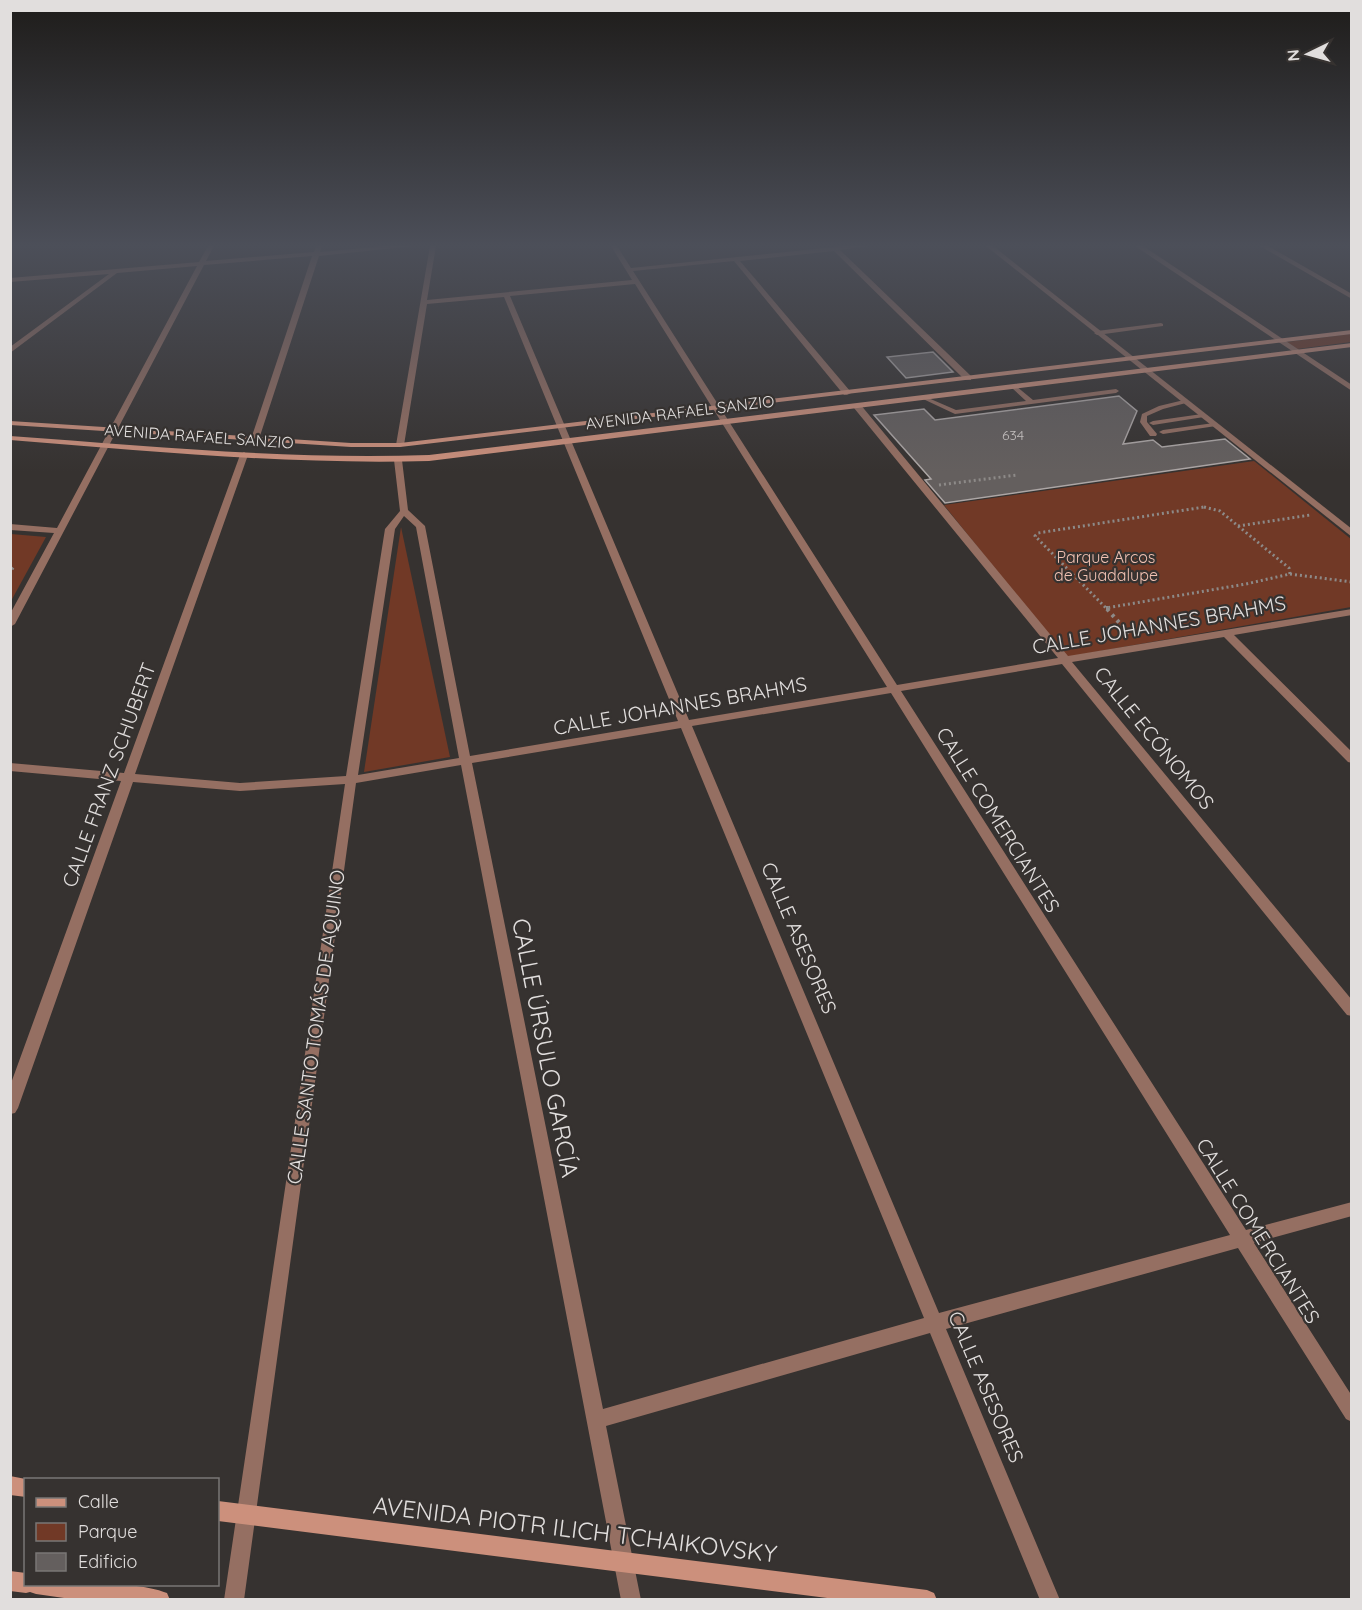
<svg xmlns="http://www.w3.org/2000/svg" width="1362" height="1610" font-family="Quicksand,sans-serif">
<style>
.green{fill:#713926}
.building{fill:#645f5e;stroke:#aca6a5;stroke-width:1.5}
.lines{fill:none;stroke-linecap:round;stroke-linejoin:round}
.path-far1{stroke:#8d8a88;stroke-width:3;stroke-dasharray:2 3;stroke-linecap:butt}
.path{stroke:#8d8a88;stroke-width:4;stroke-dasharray:3 4.5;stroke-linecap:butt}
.lane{fill:#956f62;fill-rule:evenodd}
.street{fill:#956f62;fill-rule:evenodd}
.secondary{fill:#cc907c;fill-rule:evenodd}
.labels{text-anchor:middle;stroke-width:4.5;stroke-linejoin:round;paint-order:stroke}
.far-number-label{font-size:14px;fill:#c2bebd}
.far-street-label{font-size:16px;fill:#e1dedd;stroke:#363230}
.far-park-label{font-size:16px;fill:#f1c1b2;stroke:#363230}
.street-label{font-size:20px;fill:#e1dedd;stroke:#363230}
.near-street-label{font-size:24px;fill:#e1dedd;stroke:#363230}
</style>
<rect width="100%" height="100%" fill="#363230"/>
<g class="green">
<path d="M 1351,334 L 1351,342 L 1297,349 L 1287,342 Z"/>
<path d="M 1254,461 L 1351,539 L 1351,607 L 1066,657 L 944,505 Z"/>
<path d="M 401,527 L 450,757 L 364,772 Z"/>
<path d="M 11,534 L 46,537 L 11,601 L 10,534 Z"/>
</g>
<g class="building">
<path d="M 933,352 L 953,372 L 906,378 L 887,357 Z"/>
<path d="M 1119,396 L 1137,411 L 1123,444 L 1153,440 L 1162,447 L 1225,439 L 1250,459 L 945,503 L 925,480 L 931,479 L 874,415 L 924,409 L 935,420 Z"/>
</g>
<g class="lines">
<g class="path-far1">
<path d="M 939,485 L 1017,475"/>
<path d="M 1204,507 L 1220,511 L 1289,568 L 1290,574 L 1246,584 L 1106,608 L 1035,536 L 1038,533 Z"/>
<path d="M 1238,526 L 1310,515"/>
<path d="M 10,567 L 14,567 L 10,571"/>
<path d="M 1290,574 L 1352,582"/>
</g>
<g class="path">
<path d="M 1106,608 L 1108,608"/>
<path d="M 1107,609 L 1132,637"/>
</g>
<g class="lane">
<path d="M 1161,323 L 1163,324 L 1163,326 L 1097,335 L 1094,333 L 1097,331 Z"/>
<path d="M 1012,386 L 1016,386 L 1033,400 L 1116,389 L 1119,391 L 1116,393 L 955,414 L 921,398 L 926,397 L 956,410 L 1026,401 L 1012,388 Z"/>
<path d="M 1184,400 L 1187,402 L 1186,403 L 1163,409 L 1147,416 L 1147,422 L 1157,434 L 1156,436 L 1150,436 L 1140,422 L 1142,414 L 1159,406 Z"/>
<path d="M 1202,414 L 1204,415 L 1204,417 L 1153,425 L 1149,423 L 1153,421 Z"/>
<path d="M 1214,423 L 1216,424 L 1216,426 L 1163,434 L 1159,432 L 1163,430 Z"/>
</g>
<g class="street">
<path d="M 208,246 L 214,246 L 206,261 L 314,252 L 316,246 L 322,246 L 320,252 L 385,246 L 414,246 L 319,256 L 259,439 L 255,441 L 251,439 L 312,256 L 204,265 L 15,624 L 10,627 L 10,614 L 54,533 L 10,530 L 10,524 L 57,528 L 197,266 L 117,273 L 10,353 L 10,347 L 109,274 L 10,282 L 10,278 L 199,262 Z"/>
<path d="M 430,246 L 436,246 L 427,300 L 632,280 L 611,246 L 617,246 L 631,268 L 844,246 L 868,246 L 840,250 L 971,376 L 971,380 L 965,380 L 834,251 L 740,261 L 850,391 L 851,393 L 847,395 L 844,395 L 734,261 L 633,271 L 897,685 L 1058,658 L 854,408 L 853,406 L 857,404 L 860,404 L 1068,656 L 1352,609 L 1352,615 L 1234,635 L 1352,752 L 1352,763 L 1348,762 L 1224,637 L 1072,662 L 1352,1000 L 1352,1016 L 1347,1015 L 1062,664 L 901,691 L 1246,1230 L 1352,1202 L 1352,1216 L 1254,1243 L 1352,1396 L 1352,1422 L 1346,1419 L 1238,1248 L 946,1329 L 1060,1600 L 1040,1600 L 930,1333 L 606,1426 L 641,1600 L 621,1600 L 461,765 L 356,783 L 244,1600 L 224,1600 L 345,784 L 240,791 L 133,782 L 18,1108 L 15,1113 L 10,1114 L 10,1086 L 121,781 L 10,771 L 10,763 L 124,773 L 240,455 L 244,452 L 248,455 L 135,774 L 240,783 L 346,776 L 385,529 L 400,511 L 394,460 L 398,457 L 402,460 L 408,510 L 425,526 L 470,756 L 678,721 L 504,297 L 427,304 L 404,445 L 400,447 L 396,445 ZM 635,284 L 887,687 L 689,720 L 510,296 ZM 404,516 L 416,527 L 459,758 L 358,775 L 395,529 ZM 891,693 L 1230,1235 L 939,1313 L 692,726 ZM 681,728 L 924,1318 L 603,1409 L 472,763 Z"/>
<path d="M 986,246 L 993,246 L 1352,529 L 1352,537 Z"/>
<path d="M 1135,246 L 1143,246 L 1352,385 L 1352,391 Z"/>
<path d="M 1260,246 L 1268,246 L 1352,294 L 1352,299 Z"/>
</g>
<g class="secondary">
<path d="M 1352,330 L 1352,334 L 400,447 L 351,447 L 10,425 L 10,421 L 351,443 L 400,443 Z"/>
<path d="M 1352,343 L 1352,347 L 429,461 C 289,465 150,451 10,440 L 10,436 C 150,446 289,460 429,455 Z"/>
<path d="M 10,1476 L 31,1480 L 26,1480 L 26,1497 L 10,1495 Z"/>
<path d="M 218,1501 L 927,1590 L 934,1593 L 937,1600 L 843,1600 L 218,1521 Z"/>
<path d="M 10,1571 L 26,1573 L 26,1584 C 63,1584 133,1579 167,1593 L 170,1600 L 78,1600 L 36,1594 L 30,1592 L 26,1593 L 10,1591 Z"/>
</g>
</g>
<linearGradient id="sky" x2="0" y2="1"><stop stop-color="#1e1c1a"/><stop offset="0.52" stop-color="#4c4f59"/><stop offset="1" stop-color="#4c4f59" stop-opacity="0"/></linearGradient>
<rect width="1362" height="472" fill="url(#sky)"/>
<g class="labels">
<g class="far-number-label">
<text x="1013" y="440">634</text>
</g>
<g class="far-street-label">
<text transform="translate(680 412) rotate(-7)" y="6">AVENIDA RAFAEL SANZIO</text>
<text transform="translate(199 436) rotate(4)" y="6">AVENIDA RAFAEL SANZIO</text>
</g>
<g class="far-park-label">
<text x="1106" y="563">Parque Arcos<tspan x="1106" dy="18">de Guadalupe</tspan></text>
</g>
<g class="street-label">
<text transform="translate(1159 625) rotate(-10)" y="7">CALLE JOHANNES BRAHMS</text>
<text transform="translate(680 706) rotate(-10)" y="7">CALLE JOHANNES BRAHMS</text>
<text transform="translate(1154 738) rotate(51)" y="7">CALLE ECÓNOMOS</text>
<text transform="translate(109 775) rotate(-70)" y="7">CALLE FRANZ SCHUBERT</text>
<text transform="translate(998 820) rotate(58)" y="7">CALLE COMERCIANTES</text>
<text transform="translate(799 938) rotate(67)" y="7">CALLE ASESORES</text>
<text transform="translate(316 1027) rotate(-82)" y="7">CALLE SANTO TOMÁS DE AQUINO</text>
<text transform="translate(1258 1231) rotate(58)" y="7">CALLE COMERCIANTES</text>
<text transform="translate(986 1387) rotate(67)" y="7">CALLE ASESORES</text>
</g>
<g class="near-street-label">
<text transform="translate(545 1048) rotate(79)" y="8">CALLE ÚRSULO GARCÍA</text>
<text transform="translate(575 1530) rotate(7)" y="8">AVENIDA PIOTR ILICH TCHAIKOVSKY</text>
</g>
</g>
<rect width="1362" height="1610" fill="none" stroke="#e1dedd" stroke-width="24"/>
<rect x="24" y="1478" width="195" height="108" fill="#363230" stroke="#7a7775" stroke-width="1.5"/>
<rect x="36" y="1498" width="30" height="9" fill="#cc907c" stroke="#7a7775" stroke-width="1.5"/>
<text x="78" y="1508" font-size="18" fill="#e1dedd">Calle</text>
<rect x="36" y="1523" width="30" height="18" fill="#713926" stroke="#7a7775" stroke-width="1.5"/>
<text x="78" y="1538" font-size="18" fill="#e1dedd">Parque</text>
<rect x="36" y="1553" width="30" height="18" fill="#645f5e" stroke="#7a7775" stroke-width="1.5"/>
<text x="78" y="1568" font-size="18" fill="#e1dedd">Edificio</text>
<g transform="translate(1308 54) rotate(265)" stroke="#363230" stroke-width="4.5" paint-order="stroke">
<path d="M0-4.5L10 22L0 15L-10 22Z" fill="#e1dedd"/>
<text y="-9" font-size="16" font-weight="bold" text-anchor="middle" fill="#e1dedd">N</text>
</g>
</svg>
